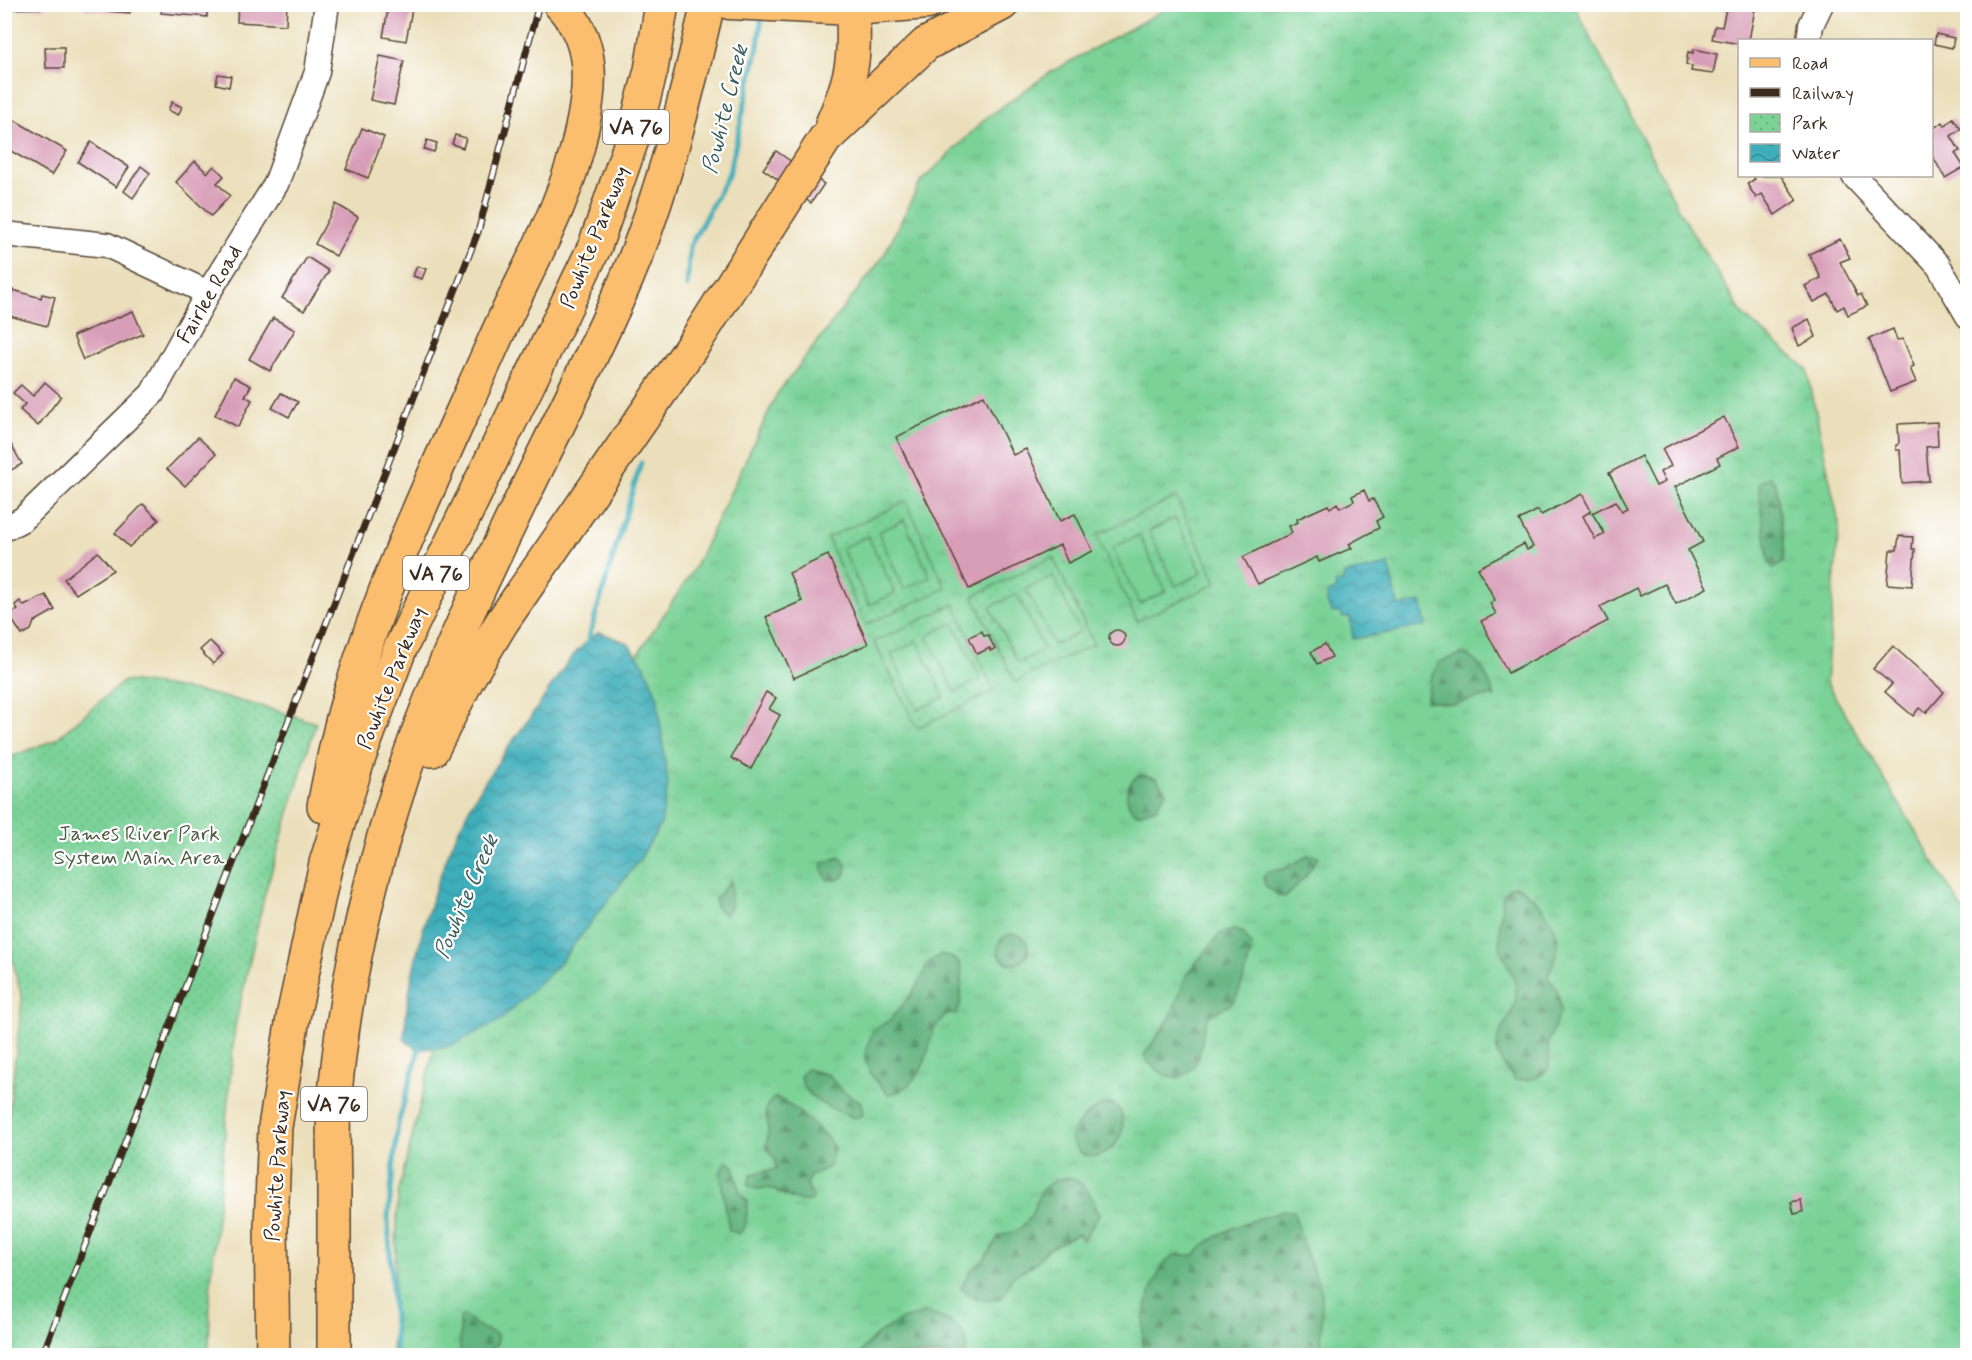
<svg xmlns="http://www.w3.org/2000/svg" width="1972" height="1360" font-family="Mynerve,sans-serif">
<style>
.grass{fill:url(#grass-tufts);stroke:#5a7e5a;stroke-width:1.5}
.forest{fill:url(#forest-firs);stroke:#4f6f4f;stroke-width:1.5}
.park{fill:url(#park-dots);stroke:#5a7e5a;stroke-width:1.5}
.pitch{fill:#7ad297;stroke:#5a7e5a;stroke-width:1.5}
.water{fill:url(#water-waves);stroke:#3c6c6c;stroke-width:1.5}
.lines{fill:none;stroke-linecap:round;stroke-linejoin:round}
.stream{stroke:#3eaeba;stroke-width:5}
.building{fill:#d89db7}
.minor-casing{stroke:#554536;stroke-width:27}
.major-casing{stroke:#554536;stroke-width:33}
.highway-casing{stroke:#554536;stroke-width:36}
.minor{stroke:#fff;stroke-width:24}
.major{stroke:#fabe6e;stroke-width:30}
.highway{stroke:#fabe6e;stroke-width:33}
.rail-casing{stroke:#3b2a1e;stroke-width:7}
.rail{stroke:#fff;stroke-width:4.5;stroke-dasharray:14;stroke-linecap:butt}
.labels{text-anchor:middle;stroke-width:4.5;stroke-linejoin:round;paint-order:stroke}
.shield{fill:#fff;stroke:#766a62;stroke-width:1.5}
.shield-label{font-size:20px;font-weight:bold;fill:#3b2a1e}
.street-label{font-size:21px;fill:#3b2a1e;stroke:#fff}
.park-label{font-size:21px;fill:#4e5c42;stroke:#fff}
.water-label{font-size:22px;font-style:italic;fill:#3c5f5c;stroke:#fff}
</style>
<defs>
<pattern id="grass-tufts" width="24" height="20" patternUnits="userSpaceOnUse" patternTransform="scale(1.5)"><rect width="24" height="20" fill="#7ad297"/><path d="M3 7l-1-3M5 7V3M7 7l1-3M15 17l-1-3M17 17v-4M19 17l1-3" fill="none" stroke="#6ab482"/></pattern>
<pattern id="forest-firs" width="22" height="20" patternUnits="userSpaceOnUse" patternTransform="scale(1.5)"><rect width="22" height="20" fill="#63b480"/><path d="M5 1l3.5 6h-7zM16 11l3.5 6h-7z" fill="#539368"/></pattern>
<pattern id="park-dots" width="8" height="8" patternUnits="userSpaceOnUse" patternTransform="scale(1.5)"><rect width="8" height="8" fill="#7ad297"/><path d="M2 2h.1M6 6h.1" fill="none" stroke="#6ab482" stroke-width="1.8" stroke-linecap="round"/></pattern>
<pattern id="water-waves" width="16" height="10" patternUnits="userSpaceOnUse" patternTransform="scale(1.5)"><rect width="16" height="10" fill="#3eaeba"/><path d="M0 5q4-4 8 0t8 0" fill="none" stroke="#358e97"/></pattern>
</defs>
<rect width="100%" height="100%" fill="#fff"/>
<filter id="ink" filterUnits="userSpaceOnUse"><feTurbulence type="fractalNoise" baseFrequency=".0167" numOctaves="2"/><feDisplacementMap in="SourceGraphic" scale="12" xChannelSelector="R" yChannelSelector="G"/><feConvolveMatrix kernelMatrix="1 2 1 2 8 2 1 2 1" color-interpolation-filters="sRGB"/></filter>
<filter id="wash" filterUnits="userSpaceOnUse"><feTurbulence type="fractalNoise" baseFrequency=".008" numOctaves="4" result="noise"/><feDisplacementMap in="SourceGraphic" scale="24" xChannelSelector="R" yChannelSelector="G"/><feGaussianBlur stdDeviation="1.35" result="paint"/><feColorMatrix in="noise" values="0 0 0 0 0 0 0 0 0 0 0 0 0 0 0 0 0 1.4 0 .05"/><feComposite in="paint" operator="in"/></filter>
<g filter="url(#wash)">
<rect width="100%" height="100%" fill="#ebdfbb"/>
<path class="grass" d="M 1173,5 L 1574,5 L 1680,212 L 1743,315 L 1807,369 L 1839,524 L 1826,682 L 1967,917 L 1967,1355 L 392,1356 L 398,1194 L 435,1044 L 570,756 L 694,569 L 777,394 L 883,257 L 920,183 L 987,117 L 1051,72 Z"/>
<g class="forest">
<path d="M 1770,477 L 1776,484 L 1784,543 L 1783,563 L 1774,569 L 1769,563 L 1759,491 L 1760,482 Z"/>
<path d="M 1462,654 C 1480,656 1490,682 1495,698 L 1492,695 L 1454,704 L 1426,701 L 1431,677 L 1439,662 Z"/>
<path d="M 1141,775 L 1156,778 L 1166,792 L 1156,808 L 1138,814 C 1122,807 1124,780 1141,775 Z"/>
<path d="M 1309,855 L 1319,856 L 1305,877 L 1286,897 L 1279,896 L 1265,885 L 1263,877 L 1268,871 L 1284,869 Z"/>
<path d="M 840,857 L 847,866 L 845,876 L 837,880 L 827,880 L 822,869 L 823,863 Z"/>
<path d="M 731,880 L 731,906 L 725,915 L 716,907 L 715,899 Z"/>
<path d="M 1517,886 C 1536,896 1563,928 1557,952 C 1555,962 1549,968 1548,978 L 1557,989 L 1561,1010 L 1548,1043 L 1549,1068 C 1538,1079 1530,1081 1515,1080 C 1507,1070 1498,1061 1497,1048 C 1496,1029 1514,1016 1516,997 C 1518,976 1504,964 1500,945 C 1498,934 1502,907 1503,895 L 1510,887 Z"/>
<path d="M 1234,930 L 1244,933 L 1251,946 C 1251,958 1240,995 1232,1003 C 1225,1010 1214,1009 1208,1018 C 1197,1039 1208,1065 1178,1078 C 1167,1078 1147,1065 1144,1055 L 1171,1016 L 1187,974 L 1220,934 Z"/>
<circle cx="1013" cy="949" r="15"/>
<path d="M 941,954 C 965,961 961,965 961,986 C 961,997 962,1003 956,1014 L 947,1014 C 924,1034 934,1044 923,1065 C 918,1077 902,1095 888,1094 L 871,1075 L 865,1060 L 866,1049 L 874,1029 L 890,1020 L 911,995 L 924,974 L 926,964 Z"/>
<path d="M 806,1069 L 829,1075 L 841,1090 L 861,1102 L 863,1115 L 855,1118 C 834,1110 805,1101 800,1076 Z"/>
<path d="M 774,1098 C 786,1098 828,1135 834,1148 L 830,1166 L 809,1177 L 807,1184 L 813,1197 L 810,1201 C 791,1203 780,1190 767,1188 C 758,1188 755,1191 748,1185 L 751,1174 L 776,1169 L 775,1159 L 766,1147 C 766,1141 768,1136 768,1131 C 769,1119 760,1108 774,1098 Z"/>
<path d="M 1111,1103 L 1118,1107 C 1139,1142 1085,1180 1071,1138 C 1075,1122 1095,1106 1111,1103 Z"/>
<path d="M 729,1162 L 734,1167 L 740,1193 L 748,1202 L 745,1227 L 739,1234 L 729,1230 L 720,1174 L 724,1163 Z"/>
<path d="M 1067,1177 C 1087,1181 1093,1199 1099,1215 L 1082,1241 L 1079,1234 C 1075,1235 1048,1249 1046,1251 C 1041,1257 1037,1263 1030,1267 C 1024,1271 1020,1271 1014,1276 C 1008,1282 1008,1290 1003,1296 C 992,1306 969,1297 961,1288 L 972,1269 L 983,1261 L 998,1237 C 1006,1233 1014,1233 1021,1227 C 1044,1208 1027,1186 1067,1177 Z"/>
<path d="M 1284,1211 L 1294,1211 L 1300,1236 L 1322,1293 L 1321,1355 L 1142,1355 C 1143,1343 1142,1330 1144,1317 C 1146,1303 1159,1259 1176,1255 C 1181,1254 1188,1256 1194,1255 C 1217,1229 1253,1220 1284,1211 Z"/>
<path d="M 924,1313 C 945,1316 974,1330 965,1355 L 859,1355 C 875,1332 896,1320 924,1313 Z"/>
<path d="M 465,1316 L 480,1327 L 497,1334 L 497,1343 L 489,1355 L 460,1355 L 460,1317 Z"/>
</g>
<g class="park">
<path d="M 1176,497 L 1217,583 L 1137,621 L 1096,535 Z"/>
<path d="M 906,501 L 946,588 L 866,625 L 827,538 Z"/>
<path d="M 1053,557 L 1094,644 L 1015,682 L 973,596 Z"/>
<path d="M 954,604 L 994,691 L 917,728 L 874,642 Z"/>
<path d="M 124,681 C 191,687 253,702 316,723 L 265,893 L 235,1026 L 210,1292 L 209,1355 L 5,1355 L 4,1156 L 22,999 L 5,930 L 5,759 L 55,740 Z"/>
</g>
<g class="pitch">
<path d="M 1175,518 L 1202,573 L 1176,586 L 1149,531 Z"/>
<path d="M 904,520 L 930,577 L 904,589 L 878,532 Z"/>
<path d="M 1139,535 L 1166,591 L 1140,604 L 1112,548 Z"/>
<path d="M 868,536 L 895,593 L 869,605 L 842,548 Z"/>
<path d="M 1053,576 L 1080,632 L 1054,645 L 1026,589 Z"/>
<path d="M 1017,594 L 1044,649 L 1018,663 L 990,607 Z"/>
<path d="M 953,623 L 981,679 L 955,692 L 927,636 Z"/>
<path d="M 917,641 L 944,697 L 918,710 L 891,654 Z"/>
</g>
<g class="water">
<path d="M 1389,565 L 1398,606 L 1421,602 L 1426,626 L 1353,639 L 1350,617 L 1343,618 L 1341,613 L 1333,613 C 1326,607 1326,600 1328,592 L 1336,590 L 1335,583 L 1343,582 L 1344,574 Z"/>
<path d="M 599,632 L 628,643 L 645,666 L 657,696 L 668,785 L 661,824 L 640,859 L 559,964 L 501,1020 L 450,1046 L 418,1050 L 404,1039 C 408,965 437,868 472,803 C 491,769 516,737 539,705 C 557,678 572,650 599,632 Z"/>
</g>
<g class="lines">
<g class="stream">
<path d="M 687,287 L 690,246 L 729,173 L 758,46 L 762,15"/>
<path d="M 587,644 L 641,463"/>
<path d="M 396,1356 L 388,1218 L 398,1124 L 420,1046"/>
</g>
</g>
<g id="blocks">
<g class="building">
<path d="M 4,4 L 44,4 L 45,8 L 4,9 Z"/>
<path d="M 84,4 L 131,4 L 130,13 L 84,9 Z"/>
<path d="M 162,4 L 208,4 L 207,17 L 161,13 Z"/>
<path d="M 238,4 L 287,4 L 286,25 L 237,22 Z"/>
<path d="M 389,4 L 413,4 L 406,41 L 383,37 Z"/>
<path d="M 1709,4 L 1756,4 L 1749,40 L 1740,40 L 1740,44 L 1712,39 L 1715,26 L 1722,27 L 1726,9 Z"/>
<path d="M 1936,34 L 1954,38 L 1952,48 L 1934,44 Z"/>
<path d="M 45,47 L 64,47 L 64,68 L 46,68 Z"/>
<path d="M 1694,49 L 1717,54 L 1713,74 L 1691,71 L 1692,66 L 1686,65 L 1688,52 L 1693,53 Z"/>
<path d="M 380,56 L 404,61 L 394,105 L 370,100 Z"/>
<path d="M 218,74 L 231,76 L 229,87 L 216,84 Z"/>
<path d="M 172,102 L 182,107 L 178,115 L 168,110 Z"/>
<path d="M 11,118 L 67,151 L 52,175 L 4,147 L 4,130 Z"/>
<path d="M 1953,118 L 1961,129 L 1951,136 L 1960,151 L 1955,153 L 1964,167 L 1945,178 L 1932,155 L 1932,129 L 1943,122 L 1945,126 Z"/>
<path d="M 362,128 L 384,137 L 368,178 L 346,169 Z"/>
<path d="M 455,135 L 466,138 L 463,148 L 452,144 Z"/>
<path d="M 427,140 L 437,143 L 434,152 L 424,149 Z"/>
<path d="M 91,142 L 129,167 L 116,187 L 78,162 Z"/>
<path d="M 776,151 L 824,184 L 811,203 L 763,169 Z"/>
<path d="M 195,161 L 207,173 L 214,166 L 224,176 L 217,183 L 230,196 L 211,216 L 176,182 Z"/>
<path d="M 141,166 L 150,173 L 133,198 L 124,191 Z"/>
<path d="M 1753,176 L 1781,176 L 1797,200 L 1775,215 L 1762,194 L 1756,198 L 1747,184 L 1755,179 Z"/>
<path d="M 336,204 L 358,217 L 336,256 L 315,244 Z"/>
<path d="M 1840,239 L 1850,258 L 1840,262 L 1858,296 L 1861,294 L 1867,306 L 1848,315 L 1844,306 L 1837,310 L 1829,294 L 1814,302 L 1805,286 L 1821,278 L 1809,254 Z"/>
<path d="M 307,257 L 329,271 L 304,311 L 282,298 Z"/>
<path d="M 417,266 L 426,269 L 422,279 L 413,276 Z"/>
<path d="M 13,290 L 41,298 L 42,294 L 55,297 L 47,326 L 6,315 Z"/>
<path d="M 133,311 L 143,334 L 83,360 L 73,336 Z"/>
<path d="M 273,318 L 295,330 L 270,371 L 249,359 Z"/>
<path d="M 1809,319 L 1816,337 L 1799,346 L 1792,328 Z"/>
<path d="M 1893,329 L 1897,340 L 1903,339 L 1914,366 L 1910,368 L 1916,382 L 1890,392 L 1869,339 Z"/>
<path d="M 234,377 L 251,386 L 245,396 L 252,400 L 238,427 L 215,415 Z"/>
<path d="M 45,382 L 61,396 L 38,426 L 20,410 L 25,404 L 13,393 L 21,385 L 33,396 Z"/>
<path d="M 281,393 L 298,402 L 289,417 L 272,408 Z"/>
<path d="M 984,395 L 1013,455 L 1026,449 L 1060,521 L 1075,514 L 1093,551 L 1068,563 L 1060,545 L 969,589 L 896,437 Z"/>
<path d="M 1724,417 L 1739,447 L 1717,458 L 1720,464 L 1675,487 L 1703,542 L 1688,550 L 1707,588 L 1676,604 L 1665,584 L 1640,596 L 1636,588 L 1600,607 L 1608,621 L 1508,673 L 1481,621 L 1496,614 L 1490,603 L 1495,600 L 1478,568 L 1524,544 L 1527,550 L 1533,547 L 1519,520 L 1538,510 L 1541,515 L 1582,494 L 1591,511 L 1583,516 L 1595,539 L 1605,534 L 1592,513 L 1616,501 L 1622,511 L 1628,508 L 1609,473 L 1641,456 L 1656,486 L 1665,482 L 1660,472 L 1671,466 L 1662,449 Z"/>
<path d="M 1937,422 L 1938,446 L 1926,447 L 1929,481 L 1902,483 L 1900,450 L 1896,450 L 1896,445 L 1899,444 L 1898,424 Z"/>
<path d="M 4,432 L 22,464 L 4,474 Z"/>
<path d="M 198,437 L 216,454 L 185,486 L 167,469 Z"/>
<path d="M 1364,490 L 1369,501 L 1373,499 L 1383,517 L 1376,521 L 1379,528 L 1349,544 L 1352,548 L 1319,562 L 1317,557 L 1258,584 L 1243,557 L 1292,533 L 1289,526 L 1298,522 L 1297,519 L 1328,505 L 1330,508 L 1337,503 L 1340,508 L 1354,501 L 1352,496 Z"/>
<path d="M 143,504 L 159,520 L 129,547 L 115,533 Z"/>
<path d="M 1899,536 L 1913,537 L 1912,549 L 1915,549 L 1912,586 L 1887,584 L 1890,550 L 1897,550 Z"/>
<path d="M 98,552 L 113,570 L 76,594 L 64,579 Z"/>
<path d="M 828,555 L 868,644 L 794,678 L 766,617 L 802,601 L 789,573 Z"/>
<path d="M 46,595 L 55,610 L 34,622 L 31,630 L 22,635 L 9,615 L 18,610 L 15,605 L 20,601 L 24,606 Z"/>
<circle cx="1117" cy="638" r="8"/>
<path d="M 982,631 L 984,636 L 988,635 L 995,649 L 990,651 L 990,648 L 977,654 L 969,637 Z"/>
<path d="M 210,641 L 223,654 L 213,664 L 200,650 Z"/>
<path d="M 1325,644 L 1332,657 L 1317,664 L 1311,652 Z"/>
<path d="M 1893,646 L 1944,692 L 1926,713 L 1919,708 L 1913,716 L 1885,692 L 1892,684 L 1873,669 Z"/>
<path d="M 766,692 L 776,698 L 769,709 L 780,715 L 751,769 L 731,758 Z"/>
<path d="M 1801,1200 L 1803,1212 L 1794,1214 L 1791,1202 Z"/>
</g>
</g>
</g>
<g filter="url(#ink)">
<use href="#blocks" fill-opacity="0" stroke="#554536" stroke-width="1.5"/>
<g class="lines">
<defs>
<g id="minor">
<path d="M 1809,40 L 1811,25 L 1821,4"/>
<path d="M 1854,176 L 1938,265 L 1968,316"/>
<path d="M 4,234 L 107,245 L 208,293"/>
<path d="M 4,529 L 23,519 L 152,394 L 208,293 L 276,184 L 317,72 L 327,4"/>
</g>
<path id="major" d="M 729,4 L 853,10 L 928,4"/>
<g id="highway">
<path d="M 832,124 C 853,76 856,57 852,4"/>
<path d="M 432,750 L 467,680 L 502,622 L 697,339 L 825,139 L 926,44 L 1002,4"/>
<path d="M 324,806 C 331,772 337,737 347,704 C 383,580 440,463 492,346 C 523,275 567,205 582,128 C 592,83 594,40 560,4"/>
<path d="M 273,1356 L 271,1226 L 275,1127 L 294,1012 L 326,863 L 358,760 L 400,649 L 595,246 L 635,131 L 651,70 L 662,4"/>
<path d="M 334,1356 C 334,1301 334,1246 334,1191 C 334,1163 332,1134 334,1106 C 343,995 367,884 402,778 C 460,604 554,445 627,278 C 664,190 686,97 708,4"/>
</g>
</defs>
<use href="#minor" class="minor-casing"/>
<use href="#major" class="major-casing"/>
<use href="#highway" class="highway-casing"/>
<use href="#minor" class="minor"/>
<use href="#major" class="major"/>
<use href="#highway" class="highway"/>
<defs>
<path id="rail" d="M 42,1356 L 478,232 L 539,4"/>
</defs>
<use href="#rail" class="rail-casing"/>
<use href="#rail" class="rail"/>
</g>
</g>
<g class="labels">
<g class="shield">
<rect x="603" y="110" width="66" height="34" rx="4.5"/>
<rect x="403" y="556" width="66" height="34" rx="4.5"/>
<rect x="301" y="1087" width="66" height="34" rx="4.5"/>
</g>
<g class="shield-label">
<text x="636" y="134">VA 76</text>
<text x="436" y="580">VA 76</text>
<text x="334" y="1111">VA 76</text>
</g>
<g class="street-label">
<text transform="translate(594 237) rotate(-68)" y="7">Powhite Parkway</text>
<text transform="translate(209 294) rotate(-60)" y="7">Fairlee Road</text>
<text transform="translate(391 678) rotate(-68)" y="7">Powhite Parkway</text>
<text transform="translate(277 1166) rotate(-86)" y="7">Powhite Parkway</text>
</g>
<g class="park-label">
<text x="139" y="840">James River Park<tspan x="139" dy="24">System Main Area</tspan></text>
</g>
<g class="water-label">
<text transform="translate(724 109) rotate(-76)" y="8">Powhite Creek</text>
<text transform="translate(465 896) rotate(-67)" y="8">Powhite Creek</text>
</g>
</g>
<rect width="1972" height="1360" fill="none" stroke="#fff" stroke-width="24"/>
<rect x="1738" y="39" width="195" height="138" fill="#ffffff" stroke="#b1aaa5" stroke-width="1.5"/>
<rect x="1750" y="58" width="30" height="9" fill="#fabe6e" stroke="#b1aaa5" stroke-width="1.5"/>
<text x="1792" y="69" font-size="18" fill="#3b2a1e">Road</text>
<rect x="1750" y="88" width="30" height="9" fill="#3b2a1e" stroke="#b1aaa5" stroke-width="1.5"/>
<text x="1792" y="99" font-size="18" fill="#3b2a1e">Railway</text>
<rect x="1750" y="114" width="30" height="18" fill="url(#park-dots)" stroke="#b1aaa5" stroke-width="1.5"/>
<text x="1792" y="129" font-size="18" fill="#3b2a1e">Park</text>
<rect x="1750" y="144" width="30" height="18" fill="url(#water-waves)" stroke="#b1aaa5" stroke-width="1.5"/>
<text x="1792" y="159" font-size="18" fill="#3b2a1e">Water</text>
</svg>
